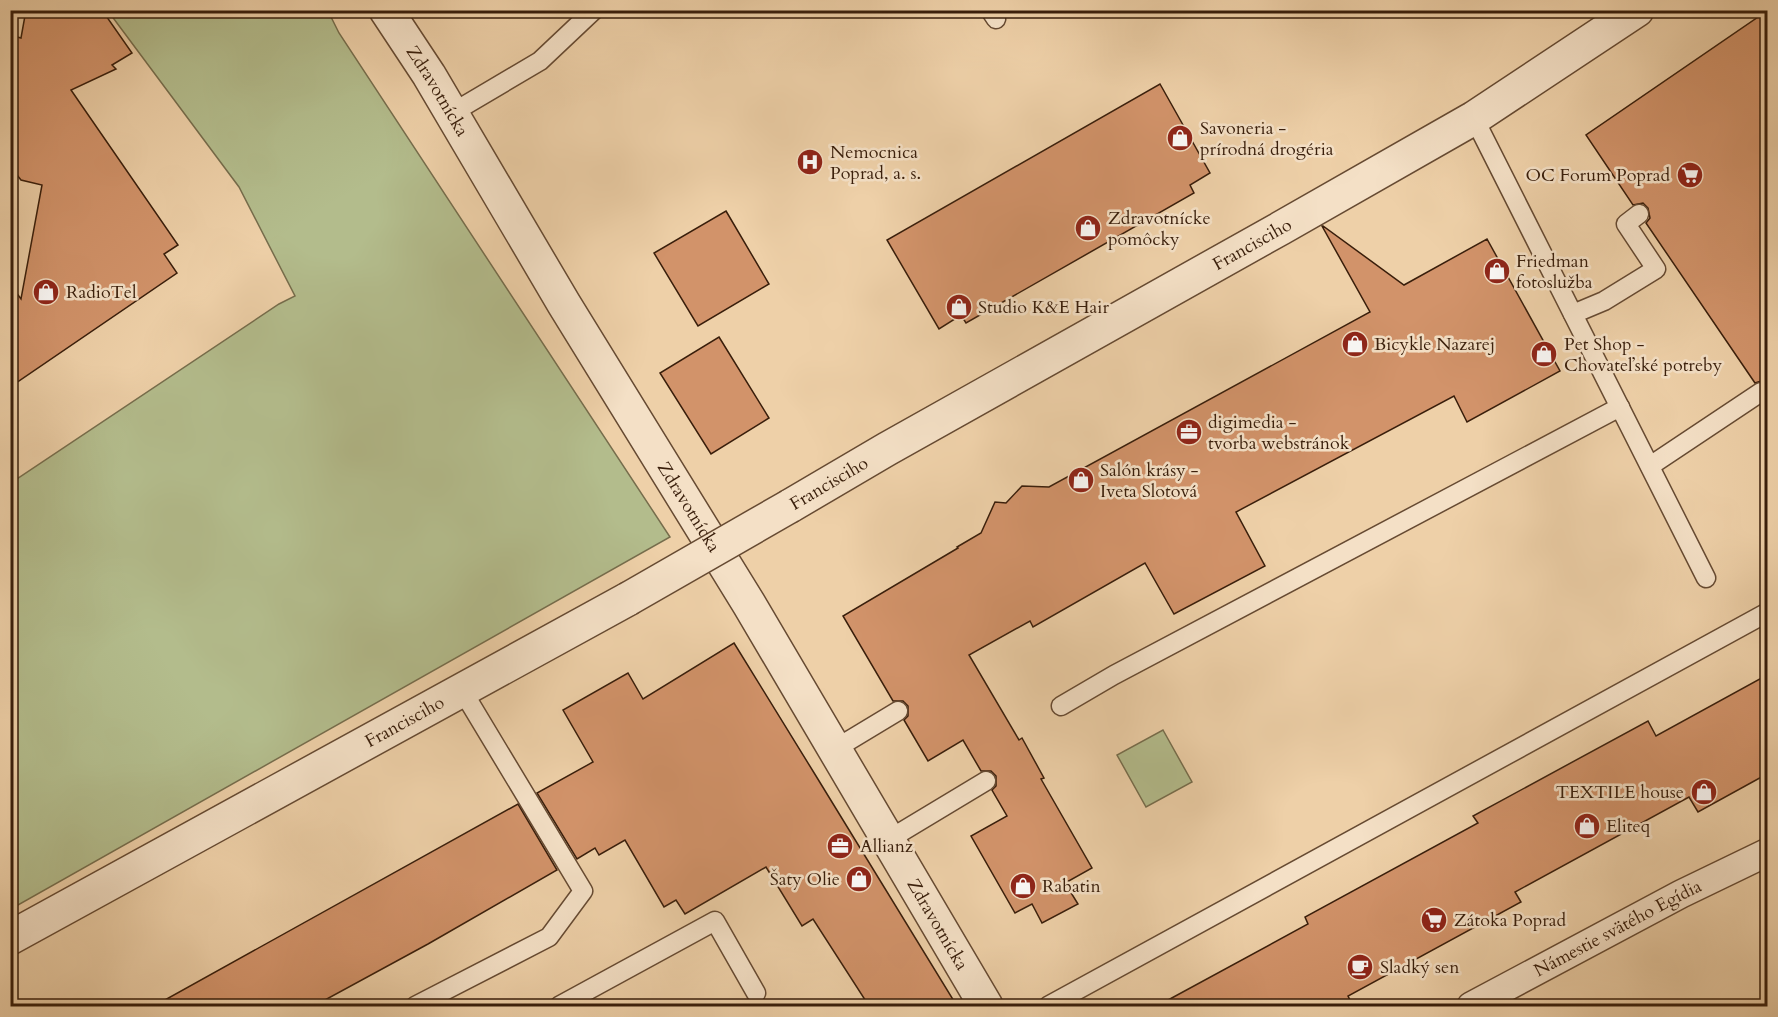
<svg xmlns="http://www.w3.org/2000/svg" width="1778" height="1017" font-family="Cardo,serif">
<style>
.green{fill:#b3bc8c;stroke:#766d4c;stroke-width:1.5}
.building{fill:#d2936a;stroke:#391e0b;stroke-width:1.5}
.lines{fill:none;stroke-linecap:round;stroke-linejoin:round}
.service-casing{stroke:#664a32;stroke-width:21}
.pedestrian-casing{stroke:#664a32;stroke-width:30}
.minor-casing{stroke:#664a32;stroke-width:36}
.service{stroke:#f4e0c6;stroke-width:18}
.pedestrian{stroke:#f4e0c6;stroke-width:27}
.minor{stroke:#f4e0c6;stroke-width:33}
.minor-bridge-casing{stroke:#664a32;stroke-width:36;stroke-linecap:butt}
.minor-bridge{stroke:#f4e0c6;stroke-width:33}
.labels{text-anchor:middle;stroke-width:5;stroke-linejoin:round;paint-order:stroke}
.street-label{font-size:18px;fill:#391e0b;stroke:#f4e0c6}
.poi-label{font-size:18px;fill:#391e0b;stroke:#f4e0c6;text-anchor:start}
</style>
<rect width="100%" height="100%" fill="#eed0a8"/>
<filter id="stains"><feTurbulence type="fractalNoise" baseFrequency=".00333" numOctaves="4"/><feColorMatrix values="0 0 0 0 .2 0 0 0 0 .09 0 0 0 0 .02 0 0 0 .5 -.17"/></filter>
<radialGradient id="worn" r=".72"><stop offset=".6" stop-color="#630" stop-opacity="0"/><stop offset="1" stop-color="#630" stop-opacity=".3"/></radialGradient>
<g class="green">
<path d="M 108,11 L 328,11 L 339,33 L 670,537 L 11,909 L 11,483 L 279,304 L 295,296 L 239,187 Z"/>
<path d="M 1163,730 L 1192,782 L 1146,807 L 1117,755 Z"/>
</g>
<g class="building">
<path d="M 26,10 L 102,10 L 132,53 L 112,65 L 116,69 L 71,90 L 178,245 L 164,254 L 177,273 L 10,387 L 10,284 L 21,299 L 42,185 L 21,180 L 10,166 L 10,35 L 21,38 Z"/>
<path d="M 1767,11 L 1767,383 L 1761,381 L 1755,383 L 1646,223 L 1650,218 L 1648,208 L 1643,203 L 1633,205 L 1586,135 Z"/>
<path d="M 1160,84 L 1210,173 L 1190,185 L 1194,193 L 966,323 L 961,315 L 939,329 L 887,240 Z"/>
<path d="M 726,211 L 769,284 L 698,326 L 654,253 Z"/>
<path d="M 1322,226 L 1323,226 L 1404,285 L 1487,239 L 1560,371 L 1467,422 L 1454,396 L 1236,512 L 1265,566 L 1174,614 L 1145,563 L 1033,627 L 1030,621 L 969,655 L 1019,740 L 1022,738 L 1044,778 L 1041,779 L 1092,868 L 1065,883 L 1078,904 L 1042,923 L 1032,904 L 1015,913 L 971,836 L 1007,816 L 992,790 L 996,786 L 996,776 L 991,771 L 981,771 L 963,740 L 928,761 L 904,720 L 908,716 L 908,706 L 903,701 L 893,701 L 843,616 L 958,548 L 957,547 L 981,533 L 995,502 L 1006,503 L 1022,486 L 1049,487 L 1370,312 Z"/>
<path d="M 719,337 L 769,418 L 711,454 L 660,373 Z"/>
<path d="M 734,643 L 816,776 L 957,1006 L 869,1006 L 813,919 L 802,926 L 766,867 L 685,914 L 676,900 L 664,907 L 625,840 L 599,855 L 595,848 L 577,859 L 537,793 L 593,762 L 563,710 L 628,673 L 643,699 Z"/>
<path d="M 1767,675 L 1767,774 L 1698,812 L 1689,797 L 1515,892 L 1521,902 L 1348,996 L 1353,1006 L 1157,1006 L 1308,924 L 1305,917 L 1478,823 L 1473,816 L 1648,721 L 1656,736 Z"/>
<path d="M 518,804 L 557,870 L 428,944 L 314,1006 L 154,1006 Z"/>
</g>
<g class="lines">
<defs>
<g id="service">
<path d="M 990,10 L 996,19"/>
<path d="M 452,113 L 540,61 L 594,10"/>
<path d="M 1474,118 L 1706,578"/>
<path d="M 1573,314 L 1604,301 L 1656,269 L 1626,224 L 1639,214"/>
<path d="M 1650,466 L 1761,392"/>
<path d="M 1061,706 L 1114,675 L 1620,407"/>
<path d="M 835,749 L 898,711"/>
<path d="M 888,840 L 986,781"/>
<path d="M 415,1006 L 549,937 L 583,891 L 462,690"/>
<path d="M 559,1006 L 715,921 L 756,993"/>
<path d="M 1048,1006 L 1768,612"/>
</g>
<g id="pedestrian">
<path id="s1" d="M 1471,1006 L 1681,894 L 1768,852"/>
</g>
<g id="minor">
<path id="s2" d="M 386,10 L 429,75 L 564,304 L 749,604 L 986,1006"/>
<path id="s3" d="M 790,506 L 887,449 L 1281,228 L 1474,118 L 1637,10"/>
<path id="s4" d="M 10,938 L 628,599"/>
</g>
</defs>
<use href="#service" class="service-casing"/>
<use href="#pedestrian" class="pedestrian-casing"/>
<use href="#minor" class="minor-casing"/>
<use href="#service" class="service"/>
<use href="#pedestrian" class="pedestrian"/>
<use href="#minor" class="minor"/>
<defs>
<path id="minor-bridge" d="M 628,599 L 790,506"/>
</defs>
<use href="#minor-bridge" class="minor-bridge-casing"/>
<use href="#minor-bridge" class="minor-bridge"/>
</g>
<defs>
<symbol id="shop-disc" viewBox="-11 -11 22 22"><circle r="9.5" fill="#8f2418" stroke="#f4e0c6"/><path d="M-5-2.5h2.3a2.7 3.5 0 0 1 5.4 0H5L5.5 6h-11ZM-1.5-2.5h3a1.5 2.3 0 0 0-3 0Z" fill="#fff"/></symbol>
<symbol id="hospital-disc" viewBox="-11 -11 22 22"><circle r="9.5" fill="#8f2418" stroke="#f4e0c6"/><path d="M-5-5h3v3.5h4V-5h3V5h-3V1.5h-4V5h-3Z" fill="#fff"/></symbol>
<symbol id="supermarket-disc" viewBox="-11 -11 22 22"><circle r="9.5" fill="#8f2418" stroke="#f4e0c6"/><path d="M-6-5.5h2.5l.6 2H6L4.5 2H-2.5L-4.4-4H-6ZM-1.5 3.2a1.3 1.3 0 1 0 .1 0ZM3 3.2a1.3 1.3 0 1 0 .1 0Z" fill="#fff"/></symbol>
<symbol id="office-disc" viewBox="-11 -11 22 22"><circle r="9.5" fill="#8f2418" stroke="#f4e0c6"/><path d="M-6-3h4V-5.5h4V-3h4V5H-6ZM-1-4.5V-3h2v-1.5ZM-6 0V1H6V0Z" fill="#fff"/></symbol>
<symbol id="cafe-disc" viewBox="-11 -11 22 22"><circle r="9.5" fill="#8f2418" stroke="#f4e0c6"/><path d="M-5.5-4.5H6V0H3Q3 3.5 0 3.5H-2.5Q-5.5 3.5-5.5 0ZM3-3.2v2h1.7v-2ZM-6 4.5H4V6H-6Z" fill="#fff"/></symbol>
</defs>
<g fill-rule="evenodd">
<use href="#shop-disc" x="1165" y="123" width="30" height="30"/>
<use href="#hospital-disc" x="795" y="147" width="30" height="30"/>
<use href="#supermarket-disc" x="1675" y="160" width="30" height="30"/>
<use href="#shop-disc" x="1073" y="213" width="30" height="30"/>
<use href="#shop-disc" x="1482" y="256" width="30" height="30"/>
<use href="#shop-disc" x="31" y="277" width="30" height="30"/>
<use href="#shop-disc" x="944" y="292" width="30" height="30"/>
<use href="#shop-disc" x="1340" y="329" width="30" height="30"/>
<use href="#shop-disc" x="1529" y="339" width="30" height="30"/>
<use href="#office-disc" x="1174" y="417" width="30" height="30"/>
<use href="#shop-disc" x="1066" y="465" width="30" height="30"/>
<use href="#shop-disc" x="1689" y="777" width="30" height="30"/>
<use href="#shop-disc" x="1572" y="811" width="30" height="30"/>
<use href="#office-disc" x="825" y="831" width="30" height="30"/>
<use href="#shop-disc" x="844" y="864" width="30" height="30"/>
<use href="#shop-disc" x="1008" y="871" width="30" height="30"/>
<use href="#supermarket-disc" x="1419" y="905" width="30" height="30"/>
<use href="#cafe-disc" x="1345" y="952" width="30" height="30"/>
</g>
<g class="labels">
<g class="street-label">
<text dy="6" stroke="none"><textPath href="#s2" startOffset="96">Zdravotnícka</textPath></text>
<text dy="6" stroke="none"><textPath href="#s3" startOffset="531">Francisciho</textPath></text>
<text dy="6" stroke="none"><textPath href="#s3" startOffset="45">Francisciho</textPath></text>
<text dy="6" stroke="none"><textPath href="#s2" startOffset="582">Zdravotnícka</textPath></text>
<text dy="6" stroke="none"><textPath href="#s4" startOffset="450">Francisciho</textPath></text>
<text dy="6" stroke="none"><textPath href="#s2" startOffset="1068">Zdravotnícka</textPath></text>
<text dy="6" stroke="none"><textPath href="#s1" startOffset="166">Námestie svätého Egídia</textPath></text>
</g>
<g class="poi-label">
<text x="1200" y="134">Savoneria -<tspan x="1200" dy="21">prírodná drogéria</tspan></text>
<text x="830" y="158">Nemocnica<tspan x="830" dy="21">Poprad, a. s.</tspan></text>
<text x="1670" y="181" text-anchor="end">OC Forum Poprad</text>
<text x="1108" y="224">Zdravotnícke<tspan x="1108" dy="21">pomôcky</tspan></text>
<text x="1516" y="267">Friedman<tspan x="1516" dy="21">fotoslužba</tspan></text>
<text x="66" y="298">RadioTel</text>
<text x="978" y="313">Studio K&amp;E Hair</text>
<text x="1374" y="350">Bicykle Nazarej</text>
<text x="1564" y="350">Pet Shop -<tspan x="1564" dy="21">Chovateľské potreby</tspan></text>
<text x="1208" y="428">digimedia -<tspan x="1208" dy="21">tvorba webstránok</tspan></text>
<text x="1100" y="476">Salón krásy -<tspan x="1100" dy="21">Iveta Slotová</tspan></text>
<text x="1684" y="798" text-anchor="end">TEXTILE house</text>
<text x="1606" y="832">Eliteq</text>
<text x="860" y="852">Allianz</text>
<text x="840" y="885" text-anchor="end">Šaty Olie</text>
<text x="1042" y="892">Rabatin</text>
<text x="1454" y="926">Zátoka Poprad</text>
<text x="1380" y="973">Sladký sen</text>
</g>
</g>
<rect width="1778" height="1017" fill="none" stroke="#eed0a8" stroke-width="36"/>
<rect x="12" y="12" width="1754" height="993" fill="none" stroke="#391e0b" stroke-width="3"/>
<rect x="18" y="18" width="1742" height="981" fill="none" stroke="#391e0b" stroke-width="1.5"/>
<rect width="100%" height="100%" filter="url(#stains)"/>
<rect width="100%" height="100%" fill="url(#worn)"/>
</svg>
